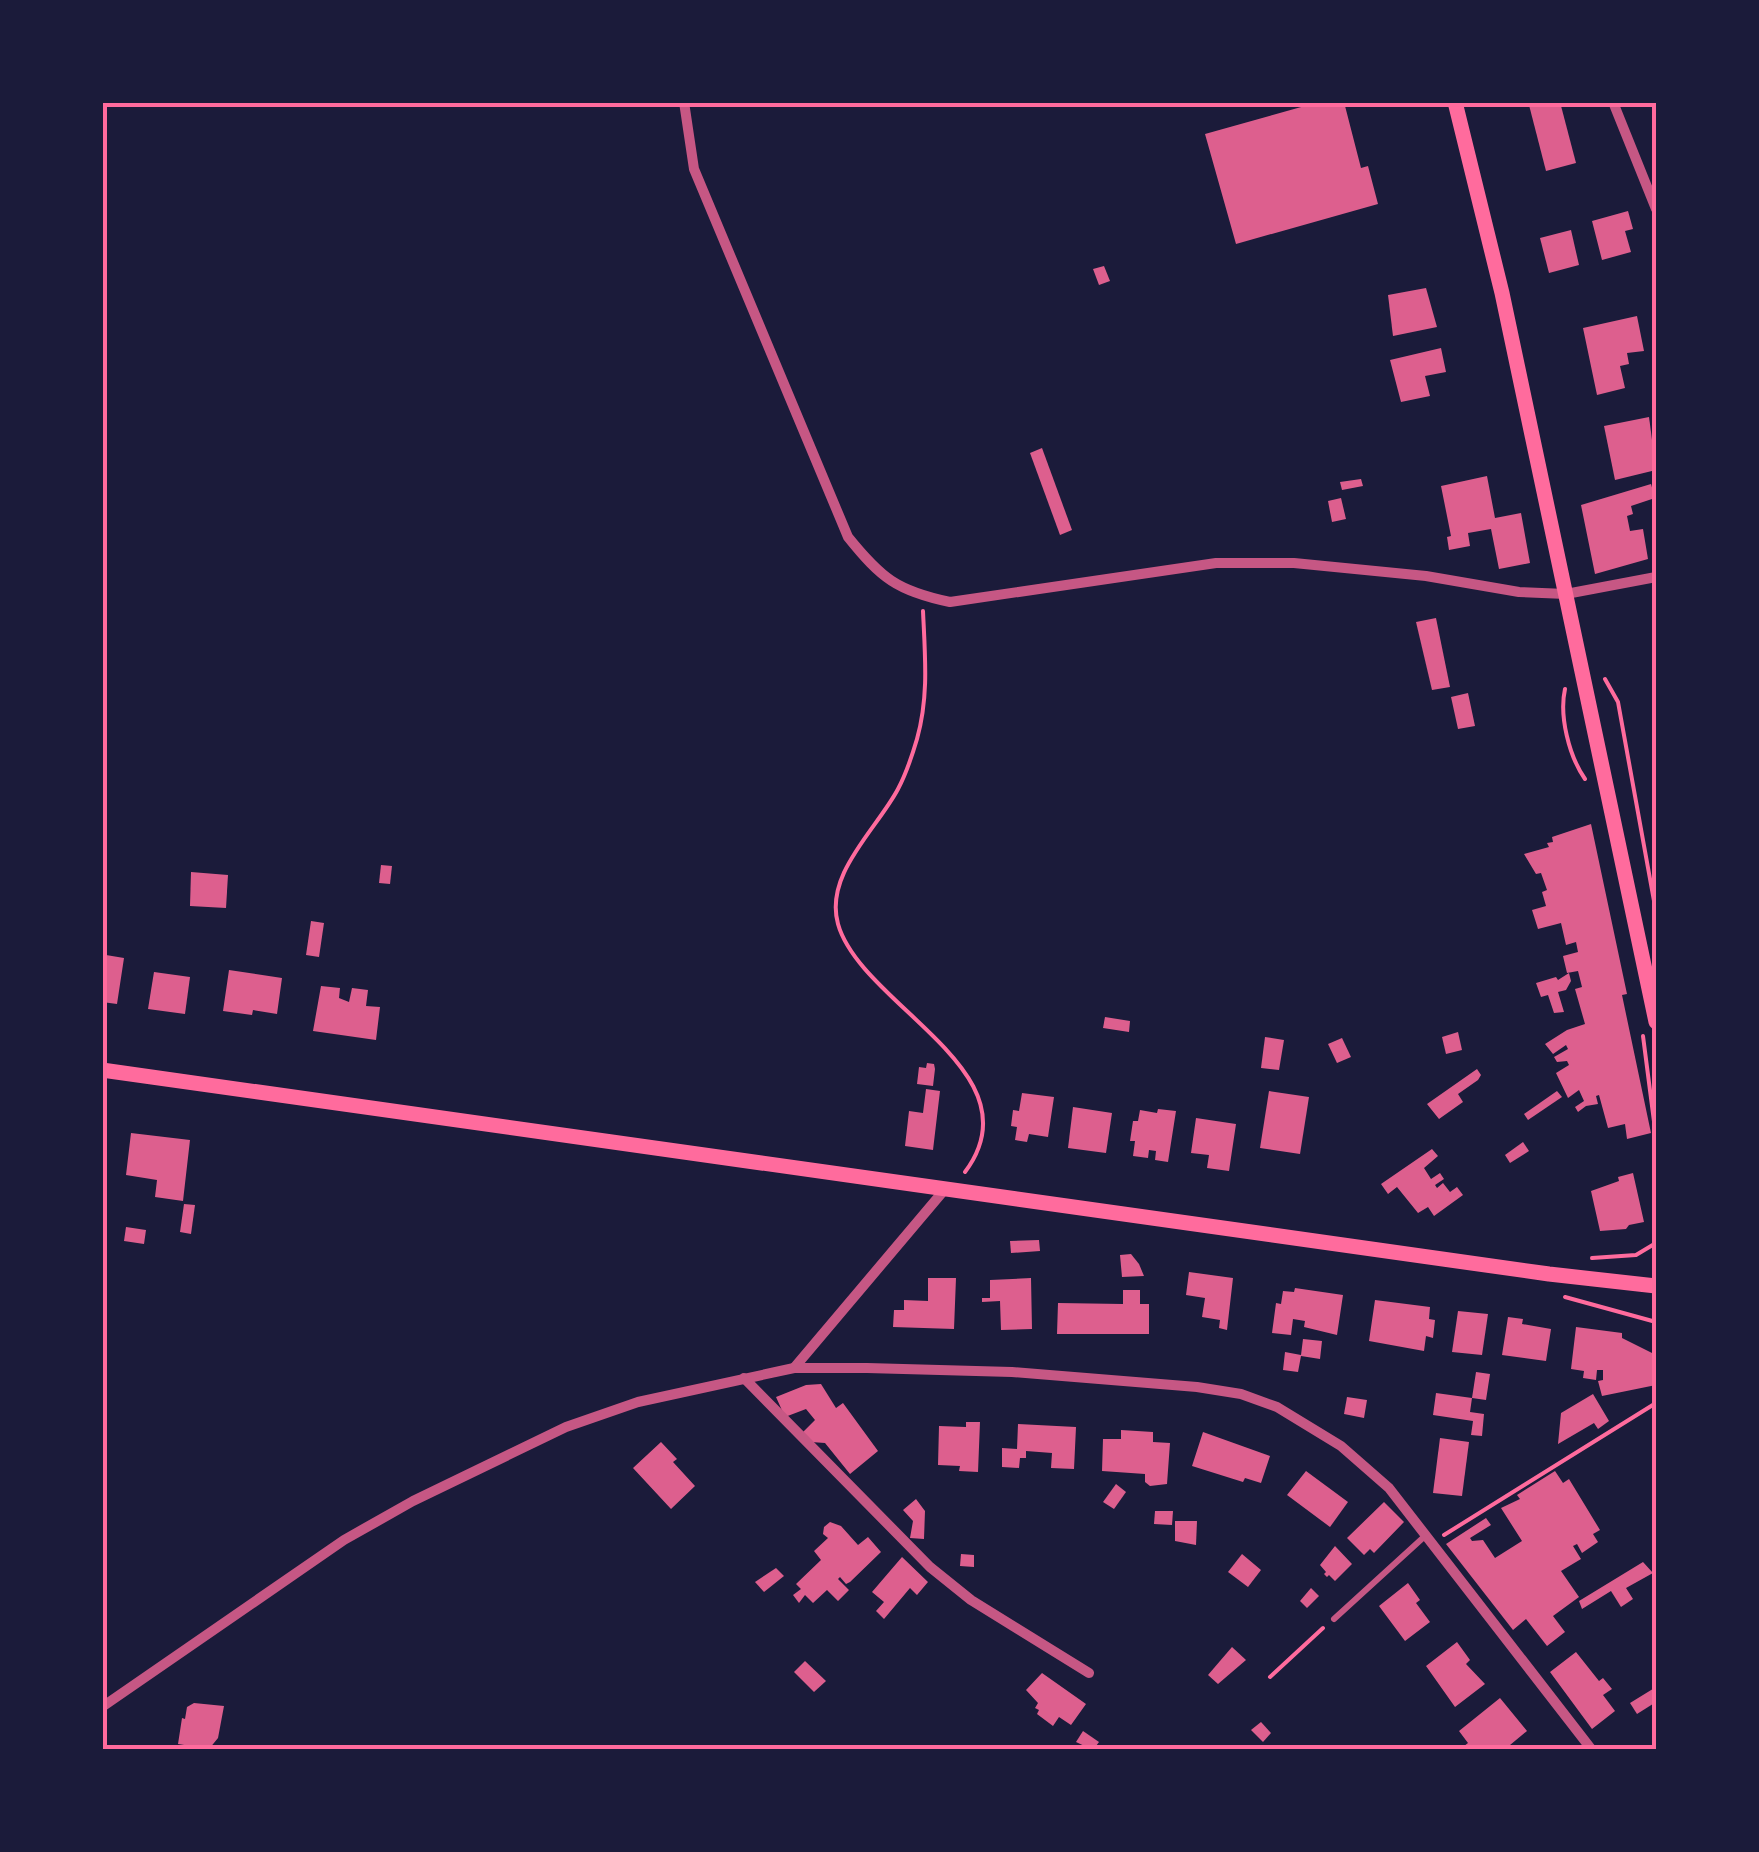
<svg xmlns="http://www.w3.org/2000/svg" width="1759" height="1852" font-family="Jost,sans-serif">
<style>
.building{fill:#dd5f8e}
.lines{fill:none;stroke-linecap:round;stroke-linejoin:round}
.path{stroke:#ff6b9d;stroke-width:4}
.service{stroke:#c65784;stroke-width:6}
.minor{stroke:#c65784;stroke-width:10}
.secondary{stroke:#ff6b9d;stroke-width:15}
.neatline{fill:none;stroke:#ff6b9d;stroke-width:4}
</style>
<rect width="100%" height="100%" fill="#1b1b3a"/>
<g class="building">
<path d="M 1319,102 L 1344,102 L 1361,168 L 1368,166 L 1378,204 L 1236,244 L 1205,134 Z"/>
<path d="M 1539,102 L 1560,102 L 1576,163 L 1546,171 L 1529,105 Z"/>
<path d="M 1628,211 L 1633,229 L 1625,231 L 1631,252 L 1602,260 L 1592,221 Z"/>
<path d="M 1571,230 L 1579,265 L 1549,273 L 1540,238 Z"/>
<path d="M 1104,266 L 1110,281 L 1099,285 L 1093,269 Z"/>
<path d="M 1426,288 L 1437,327 L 1393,336 L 1388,295 Z"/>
<path d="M 1637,316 L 1644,351 L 1627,353 L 1629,364 L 1620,366 L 1625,388 L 1597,395 L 1583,328 Z"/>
<path d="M 1441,348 L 1446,372 L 1425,376 L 1430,396 L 1401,402 L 1390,360 Z"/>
<path d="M 1649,417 L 1656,470 L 1615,480 L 1604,426 Z"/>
<path d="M 1042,448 L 1072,530 L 1060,535 L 1030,453 Z"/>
<path d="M 1487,476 L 1495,518 L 1521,513 L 1530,563 L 1499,569 L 1491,529 L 1468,533 L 1470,546 L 1449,550 L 1447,537 L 1451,536 L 1441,486 Z"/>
<path d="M 1361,479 L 1363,486 L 1342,490 L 1340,482 Z"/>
<path d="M 1651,484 L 1655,498 L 1631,506 L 1633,514 L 1627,516 L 1630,531 L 1643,529 L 1648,559 L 1595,574 L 1581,505 Z"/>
<path d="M 1341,498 L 1346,519 L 1332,522 L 1328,501 Z"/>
<path d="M 1436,618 L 1450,687 L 1432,690 L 1416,622 Z"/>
<path d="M 1468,693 L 1475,726 L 1458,729 L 1451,697 Z"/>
<path d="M 1591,824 L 1627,994 L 1622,995 L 1651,1133 L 1627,1139 L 1625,1124 L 1608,1128 L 1599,1095 L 1596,1096 L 1598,1104 L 1586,1106 L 1578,1112 L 1575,1107 L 1584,1101 L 1579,1090 L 1568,1098 L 1556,1073 L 1569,1065 L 1567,1061 L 1557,1062 L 1554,1057 L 1568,1049 L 1566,1045 L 1553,1054 L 1545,1044 L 1567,1030 L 1585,1024 L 1575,989 L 1582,987 L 1578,971 L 1567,973 L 1563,956 L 1578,952 L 1576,942 L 1566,945 L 1561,923 L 1538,929 L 1532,910 L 1546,906 L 1542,892 L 1547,890 L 1541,873 L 1536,874 L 1524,854 L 1549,847 L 1547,843 L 1553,842 L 1552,837 Z"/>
<path d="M 381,865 L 392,866 L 390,884 L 379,883 Z"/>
<path d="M 191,872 L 228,875 L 226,908 L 190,906 Z"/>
<path d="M 311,921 L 324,923 L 319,957 L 306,955 Z"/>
<path d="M 106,955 L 124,958 L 117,1004 L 102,1002 L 102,960 L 106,960 Z"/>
<path d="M 229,970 L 282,978 L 277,1014 L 253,1010 L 252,1015 L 223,1011 Z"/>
<path d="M 154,972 L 190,977 L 185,1014 L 148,1009 Z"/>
<path d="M 1569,973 L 1571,981 L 1566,990 L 1558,992 L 1564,1012 L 1554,1013 L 1548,995 L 1541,997 L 1536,983 L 1556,977 L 1558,980 Z"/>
<path d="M 321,986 L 340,988 L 339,998 L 349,1002 L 352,988 L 368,990 L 366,1006 L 380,1007 L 376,1040 L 313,1031 Z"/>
<path d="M 1105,1017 L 1130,1021 L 1129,1032 L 1103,1028 Z"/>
<path d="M 1458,1032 L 1462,1050 L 1446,1054 L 1442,1037 Z"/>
<path d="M 1265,1037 L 1284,1040 L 1279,1070 L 1261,1068 Z"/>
<path d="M 1342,1038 L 1351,1057 L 1337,1063 L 1328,1044 Z"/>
<path d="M 927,1063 L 934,1064 L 935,1069 L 933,1086 L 917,1084 L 919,1067 L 926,1068 Z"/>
<path d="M 1477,1069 L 1481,1075 L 1478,1080 L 1458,1094 L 1463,1102 L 1439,1119 L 1427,1104 Z"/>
<path d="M 926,1089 L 940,1091 L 933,1150 L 905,1146 L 909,1111 L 923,1113 Z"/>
<path d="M 1269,1091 L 1309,1097 L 1300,1154 L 1260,1148 Z"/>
<path d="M 1557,1091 L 1562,1097 L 1528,1120 L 1524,1114 Z"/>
<path d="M 1022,1093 L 1054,1097 L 1048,1137 L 1029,1134 L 1027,1142 L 1015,1140 L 1017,1127 L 1011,1126 L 1013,1110 L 1019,1111 Z"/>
<path d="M 1073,1107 L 1112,1113 L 1106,1153 L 1068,1148 Z"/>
<path d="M 1158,1109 L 1176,1111 L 1168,1162 L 1155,1160 L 1156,1151 L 1149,1150 L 1148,1158 L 1133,1156 L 1135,1141 L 1130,1141 L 1133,1121 L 1138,1121 L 1140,1110 L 1157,1113 Z"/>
<path d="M 1196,1118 L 1236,1124 L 1229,1171 L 1207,1168 L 1209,1155 L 1191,1153 Z"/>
<path d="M 131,1133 L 190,1140 L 183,1201 L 155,1197 L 157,1180 L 126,1175 Z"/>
<path d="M 1523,1142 L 1529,1151 L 1510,1163 L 1505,1155 Z"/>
<path d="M 1432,1149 L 1438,1156 L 1424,1168 L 1431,1179 L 1440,1173 L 1444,1179 L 1435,1185 L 1437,1188 L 1443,1183 L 1450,1192 L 1457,1187 L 1463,1195 L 1434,1216 L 1428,1207 L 1418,1213 L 1397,1187 L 1388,1194 L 1381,1184 Z"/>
<path d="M 1633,1173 L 1644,1222 L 1629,1225 L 1626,1229 L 1600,1231 L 1591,1191 L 1619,1181 L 1618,1177 Z"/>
<path d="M 184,1204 L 195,1205 L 191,1234 L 180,1232 Z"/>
<path d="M 126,1227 L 146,1230 L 144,1244 L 124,1241 Z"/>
<path d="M 1039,1240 L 1040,1251 L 1011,1253 L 1010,1241 Z"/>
<path d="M 1131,1254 L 1139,1264 L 1144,1276 L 1122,1277 L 1120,1255 Z"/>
<path d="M 1189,1272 L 1233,1278 L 1227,1330 L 1219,1328 L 1220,1320 L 1202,1317 L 1205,1298 L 1186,1295 Z"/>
<path d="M 928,1278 L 956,1278 L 954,1329 L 893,1327 L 894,1310 L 904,1310 L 904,1300 L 928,1301 Z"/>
<path d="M 1031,1278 L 1032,1329 L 1001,1330 L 1000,1301 L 982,1302 L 982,1298 L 990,1298 L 990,1280 Z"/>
<path d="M 1295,1288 L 1343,1295 L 1337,1335 L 1304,1327 L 1305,1321 L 1293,1319 L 1291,1335 L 1272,1333 L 1276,1303 L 1281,1304 L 1283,1291 L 1294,1292 Z"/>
<path d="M 1123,1290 L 1140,1290 L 1140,1304 L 1149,1304 L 1149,1334 L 1057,1334 L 1058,1303 L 1123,1304 Z"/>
<path d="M 1375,1300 L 1430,1307 L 1429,1319 L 1435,1320 L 1433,1338 L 1426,1336 L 1424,1351 L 1369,1341 Z"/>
<path d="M 1458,1311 L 1488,1314 L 1482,1355 L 1452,1352 Z"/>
<path d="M 1508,1317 L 1523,1319 L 1522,1324 L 1551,1329 L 1546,1361 L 1502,1355 Z"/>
<path d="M 1576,1327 L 1622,1333 L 1622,1338 L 1656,1355 L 1656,1385 L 1602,1396 L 1598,1381 L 1603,1380 L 1603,1370 L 1597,1370 L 1596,1380 L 1583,1378 L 1584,1371 L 1571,1369 Z"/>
<path d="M 1303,1339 L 1322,1341 L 1320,1359 L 1301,1356 L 1298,1372 L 1283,1370 L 1285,1352 L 1301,1355 Z"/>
<path d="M 1476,1372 L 1490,1374 L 1486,1400 L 1472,1398 Z"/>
<path d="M 821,1384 L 836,1408 L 843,1403 L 878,1451 L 850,1474 L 825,1443 L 811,1442 L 802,1433 L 815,1420 L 806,1409 L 785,1417 L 776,1397 L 806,1385 Z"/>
<path d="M 1436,1393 L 1472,1398 L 1470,1412 L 1484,1414 L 1482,1436 L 1471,1435 L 1473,1421 L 1433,1415 Z"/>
<path d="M 1593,1394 L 1609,1421 L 1598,1429 L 1594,1423 L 1558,1444 L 1561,1413 Z"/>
<path d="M 1347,1397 L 1367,1400 L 1364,1418 L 1344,1414 Z"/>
<path d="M 966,1422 L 980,1422 L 978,1472 L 959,1471 L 960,1466 L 938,1465 L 939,1426 L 966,1427 Z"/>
<path d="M 1018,1424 L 1076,1427 L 1074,1469 L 1051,1468 L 1052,1453 L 1026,1451 L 1026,1458 L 1020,1458 L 1019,1468 L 1002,1467 L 1002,1448 L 1017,1449 Z"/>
<path d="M 1121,1430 L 1153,1432 L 1153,1442 L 1170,1443 L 1167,1484 L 1150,1486 L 1145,1482 L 1145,1474 L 1102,1471 L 1103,1439 L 1121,1439 Z"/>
<path d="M 1203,1432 L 1270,1456 L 1261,1483 L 1245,1478 L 1243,1482 L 1192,1466 Z"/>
<path d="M 1440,1438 L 1469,1442 L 1462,1496 L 1433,1493 Z"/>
<path d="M 661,1442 L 677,1459 L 673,1462 L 695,1486 L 671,1509 L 633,1468 Z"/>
<path d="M 1306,1471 L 1348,1502 L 1330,1527 L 1287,1495 Z"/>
<path d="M 1555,1471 L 1563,1483 L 1569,1479 L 1600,1530 L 1593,1534 L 1598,1542 L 1582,1553 L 1577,1544 L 1573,1546 L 1581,1559 L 1561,1571 L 1579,1597 L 1553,1616 L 1565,1632 L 1547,1646 L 1526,1619 L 1513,1630 L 1446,1544 L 1486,1518 L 1491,1525 L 1470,1538 L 1472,1541 L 1483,1540 L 1495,1558 L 1522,1541 L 1501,1508 L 1520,1499 L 1517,1495 Z"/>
<path d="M 1116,1484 L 1126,1492 L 1114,1509 L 1103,1502 Z"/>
<path d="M 916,1499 L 925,1511 L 924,1539 L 910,1538 L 913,1521 L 903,1510 Z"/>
<path d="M 1384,1502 L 1404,1522 L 1374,1553 L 1370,1549 L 1364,1555 L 1347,1538 Z"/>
<path d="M 1155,1511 L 1173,1511 L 1172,1525 L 1154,1524 Z"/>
<path d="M 1175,1521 L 1197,1521 L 1196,1545 L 1175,1541 Z"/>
<path d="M 830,1522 L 841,1526 L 858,1545 L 868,1537 L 881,1552 L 850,1582 L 846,1584 L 840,1577 L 838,1579 L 849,1590 L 838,1601 L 827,1590 L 813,1603 L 805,1595 L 799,1603 L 793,1595 L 801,1589 L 796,1584 L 821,1560 L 814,1551 L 828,1538 L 823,1534 L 824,1527 Z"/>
<path d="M 1335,1546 L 1352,1564 L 1335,1581 L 1329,1575 L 1327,1577 L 1324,1574 L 1326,1572 L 1320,1565 Z"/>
<path d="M 961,1554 L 974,1555 L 974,1567 L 960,1566 Z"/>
<path d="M 1242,1554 L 1261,1570 L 1248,1587 L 1228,1572 Z"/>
<path d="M 902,1557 L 928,1582 L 917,1595 L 910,1588 L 884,1619 L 876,1611 L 884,1602 L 872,1592 Z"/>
<path d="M 1643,1562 L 1653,1573 L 1626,1588 L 1633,1599 L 1621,1607 L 1611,1591 L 1582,1609 L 1579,1601 Z"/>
<path d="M 776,1568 L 784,1576 L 764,1592 L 755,1582 Z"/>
<path d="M 1408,1583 L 1420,1600 L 1416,1603 L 1430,1622 L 1405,1641 L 1379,1606 Z"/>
<path d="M 1311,1588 L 1319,1596 L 1307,1608 L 1300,1601 Z"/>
<path d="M 1457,1642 L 1470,1660 L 1466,1664 L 1485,1684 L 1455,1707 L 1426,1666 Z"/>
<path d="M 1232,1647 L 1246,1660 L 1218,1684 L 1208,1675 Z"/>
<path d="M 1576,1652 L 1599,1681 L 1603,1678 L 1612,1689 L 1603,1695 L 1615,1711 L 1592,1729 L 1550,1672 Z"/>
<path d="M 805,1661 L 826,1681 L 814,1692 L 794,1672 Z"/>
<path d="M 1042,1673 L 1086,1704 L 1071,1725 L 1059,1717 L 1053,1726 L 1037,1714 L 1039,1710 L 1035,1708 L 1038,1703 L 1026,1690 Z"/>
<path d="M 1656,1687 L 1656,1702 L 1637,1714 L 1630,1703 Z"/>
<path d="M 1500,1698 L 1527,1731 L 1504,1750 L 1459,1750 L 1468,1743 L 1459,1731 Z"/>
<path d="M 194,1703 L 224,1706 L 218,1738 L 209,1749 L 178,1744 L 182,1718 L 185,1719 L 187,1707 Z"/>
<path d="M 1261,1722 L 1271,1733 L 1263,1742 L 1251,1730 Z"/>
<path d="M 1083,1731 L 1099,1742 L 1093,1750 L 1076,1742 Z"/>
</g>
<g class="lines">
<g class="path">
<path d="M 923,611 C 925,656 929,696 917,739 C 912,756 906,774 898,789 C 877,829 824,874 838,924 C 861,1006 1040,1072 965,1172"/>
<path d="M 1605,679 L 1618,702 L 1656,912"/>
<path d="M 1565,689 C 1559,716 1569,756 1585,779"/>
<path d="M 1643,1036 L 1656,1137"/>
<path d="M 1592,1258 L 1636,1255 L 1656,1243"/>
<path d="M 1565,1297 L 1656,1322"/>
<path d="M 1444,1535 L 1656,1403"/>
<path d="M 1270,1677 L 1323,1628"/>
</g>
<path class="service" d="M 1334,1619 L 1425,1536"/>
<g class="minor">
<path d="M 684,102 L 694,169 L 848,537 C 881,578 897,591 950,602 L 1216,563 L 1294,563 L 1426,576 L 1519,592 L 1566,594 L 1656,577"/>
<path d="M 1613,102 L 1656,209"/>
<path d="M 794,1368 L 946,1188"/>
<path d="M 744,1378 L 930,1567 L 971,1600 L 1089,1673"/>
<path d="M 102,1707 L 344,1540 L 413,1501 L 566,1427 L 638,1402 L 794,1368 L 867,1368 L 1012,1372 L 1197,1387 L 1241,1394 L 1277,1407 L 1341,1446 L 1389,1488 L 1592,1750"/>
</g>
<g class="secondary">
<path d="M 1455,102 L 1502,293 L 1656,1022"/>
<path d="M 102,1070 L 1549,1274 L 1656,1286"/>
</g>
</g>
<rect width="1759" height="1852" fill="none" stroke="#1b1b3a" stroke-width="210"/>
<rect x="105" y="105" width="1549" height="1642" class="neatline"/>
</svg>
